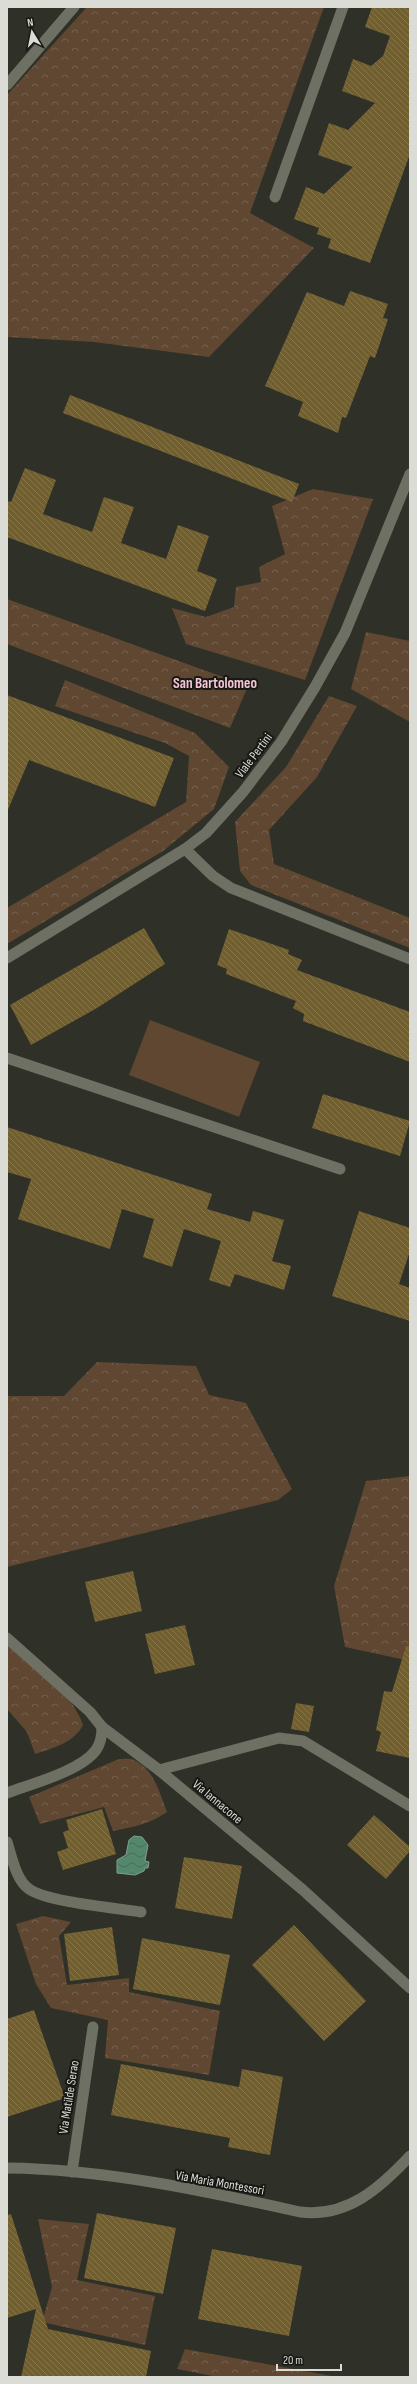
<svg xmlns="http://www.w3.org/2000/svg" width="417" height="2384" font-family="'Sofia Sans Condensed',sans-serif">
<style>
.forest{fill:url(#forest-crowns)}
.pitch{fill:#5f4731}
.water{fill:url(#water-waves);stroke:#7ca18c}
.building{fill:url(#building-back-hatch)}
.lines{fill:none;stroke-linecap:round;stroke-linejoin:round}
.minor{stroke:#6e7064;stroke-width:11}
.labels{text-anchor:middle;stroke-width:4;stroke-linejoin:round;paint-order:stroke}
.street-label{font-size:13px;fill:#dbdcd6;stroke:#171813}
.quarter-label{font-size:15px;font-weight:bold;fill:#f5c5d8;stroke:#171813}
</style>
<defs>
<pattern id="forest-crowns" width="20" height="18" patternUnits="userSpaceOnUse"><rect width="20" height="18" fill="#5f4731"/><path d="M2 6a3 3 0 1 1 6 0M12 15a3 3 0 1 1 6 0" fill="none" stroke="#75614e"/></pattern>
<pattern id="water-waves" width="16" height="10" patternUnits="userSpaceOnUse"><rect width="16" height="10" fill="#54886c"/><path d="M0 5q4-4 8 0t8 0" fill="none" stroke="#4d6c5a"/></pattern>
<pattern id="building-back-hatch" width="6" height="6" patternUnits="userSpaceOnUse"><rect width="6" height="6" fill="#725f2e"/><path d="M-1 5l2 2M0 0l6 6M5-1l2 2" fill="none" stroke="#86754c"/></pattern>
</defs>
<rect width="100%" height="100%" fill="#2f3027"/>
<g class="forest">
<path d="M 87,7 L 324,7 L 250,213 L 314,248 L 209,357 L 94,342 L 7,337 L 7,95 Z"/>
<path d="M 313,489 L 373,499 L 305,680 L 186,644 L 172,608 L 206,617 L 234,607 L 236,587 L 261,582 L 259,567 L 285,554 L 272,506 Z"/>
<path d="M 7,599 L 248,686 L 230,728 L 7,644 Z"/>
<path d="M 366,632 L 410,641 L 410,722 L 351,689 Z"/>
<path d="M 65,680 L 195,733 L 229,767 L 214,809 L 163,851 L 7,944 L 7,908 L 186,802 L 189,756 L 165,743 L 55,706 Z"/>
<path d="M 329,696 L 357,706 L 317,777 L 269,830 L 274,864 L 410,918 L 410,948 L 251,885 L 240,871 L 235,822 L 286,767 Z"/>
<path d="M 97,1362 L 196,1366 L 209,1395 L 246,1403 L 292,1489 L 278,1500 L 7,1567 L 7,1396 L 64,1396 Z"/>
<path d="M 410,1476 L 410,1661 L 345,1647 L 334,1586 L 366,1481 Z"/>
<path d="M 7,1638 C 32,1662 72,1692 83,1725 C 74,1743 53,1748 35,1754 L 27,1732 L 7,1709 Z"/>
<path d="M 119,1759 C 123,1759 130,1758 134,1760 C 154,1769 160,1794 167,1812 C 150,1824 133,1827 113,1831 L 104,1807 L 40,1824 L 29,1797 Z"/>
<path d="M 43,1916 L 71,1922 L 59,1936 L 67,1985 L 129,1978 L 129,1992 L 220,2011 L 209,2075 L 105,2058 L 108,2020 L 51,2008 L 36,1984 L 16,1924 Z"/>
<path d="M 38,2219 L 89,2224 L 77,2280 L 155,2296 L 145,2345 L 42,2322 L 52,2287 Z"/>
<path d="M 185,2349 L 337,2377 L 218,2377 L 177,2369 Z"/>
</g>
<path class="pitch" d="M 150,1020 L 260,1062 L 239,1117 L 129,1075 Z"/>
<path class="water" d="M 134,1836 L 142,1837 L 148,1845 L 145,1861 L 149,1862 L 148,1868 L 145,1868 L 144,1871 L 135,1875 L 117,1873 L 117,1860 L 126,1855 L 129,1840 Z"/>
<g class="building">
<path d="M 372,7 L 410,7 L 410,154 L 370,263 L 328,248 L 331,239 L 317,234 L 319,228 L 294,219 L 306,187 L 324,194 L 353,167 L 318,155 L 329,123 L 348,130 L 375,103 L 342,91 L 353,59 L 371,66 L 383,56 L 390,36 L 365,27 Z"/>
<path d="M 350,291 L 388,304 L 383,318 L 388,319 L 375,358 L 370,356 L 346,418 L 342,417 L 338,433 L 298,416 L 303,402 L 265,386 L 307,292 L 344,306 Z"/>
<path d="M 70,395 L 299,484 L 292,502 L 63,413 Z"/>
<path d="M 25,468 L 56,480 L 43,514 L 92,532 L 104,497 L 134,507 L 121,543 L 166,559 L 178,525 L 209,536 L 197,571 L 217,579 L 205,611 L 7,537 L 7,501 L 11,502 Z"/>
<path d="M 7,695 L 174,758 L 155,807 L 29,760 L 7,812 Z"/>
<path d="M 144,928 L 165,964 L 97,1008 L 31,1045 L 10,1005 Z"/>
<path d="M 229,929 L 289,950 L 288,954 L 302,960 L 297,970 L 410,1012 L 410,1062 L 303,1021 L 304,1014 L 293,1008 L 296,1001 L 226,974 L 227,969 L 217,965 Z"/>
<path d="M 323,1094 L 410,1121 L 400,1156 L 312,1128 Z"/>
<path d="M 7,1127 L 212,1194 L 207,1209 L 250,1222 L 253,1211 L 284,1220 L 272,1261 L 291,1266 L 284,1290 L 235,1274 L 230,1287 L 209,1280 L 221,1241 L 184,1229 L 172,1267 L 143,1257 L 154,1219 L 122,1209 L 110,1249 L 18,1219 L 31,1179 L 7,1172 Z"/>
<path d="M 359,1211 L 410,1228 L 410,1251 L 399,1284 L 410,1288 L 410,1321 L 332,1296 Z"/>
<path d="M 133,1571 L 142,1611 L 95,1622 L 85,1582 Z"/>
<path d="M 185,1625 L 195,1665 L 155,1674 L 145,1634 Z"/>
<path d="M 406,1646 L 410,1646 L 410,1758 L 376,1751 L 381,1732 L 376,1730 L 384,1691 L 392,1692 Z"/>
<path d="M 296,1703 L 314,1706 L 309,1732 L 291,1729 Z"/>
<path d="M 102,1809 L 116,1854 L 63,1870 L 57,1852 L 68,1848 L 63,1832 L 69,1830 L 66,1820 Z"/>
<path d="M 374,1815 L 410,1847 L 410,1851 L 386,1879 L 347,1845 Z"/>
<path d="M 184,1857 L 242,1866 L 232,1919 L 175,1908 Z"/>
<path d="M 294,1925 L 366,2001 L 324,2041 L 252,1965 Z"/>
<path d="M 112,1927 L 119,1975 L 70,1981 L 64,1934 Z"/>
<path d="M 142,1938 L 230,1955 L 220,2005 L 133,1989 Z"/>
<path d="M 34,2010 L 65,2098 L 7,2117 L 7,2019 Z"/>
<path d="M 121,2064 L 239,2087 L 242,2069 L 283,2077 L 270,2155 L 228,2147 L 230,2138 L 111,2115 Z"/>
<path d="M 97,2213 L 176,2228 L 163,2294 L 84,2278 Z"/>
<path d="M 11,2214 L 48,2329 L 151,2351 L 146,2377 L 21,2377 L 36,2309 L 7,2318 L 7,2215 Z"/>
<path d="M 212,2249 L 302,2266 L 289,2336 L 198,2319 Z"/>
</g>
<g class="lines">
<g class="minor">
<path d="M 7,85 L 74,7"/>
<path d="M 275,197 L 343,7"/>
<path d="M 185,849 L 213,876 L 231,888 L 410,959"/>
<path d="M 7,958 L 185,849 L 206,833 L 243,792 L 281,742 L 315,687 L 345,633 L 410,474"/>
<path d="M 7,1058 L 340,1169"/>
<path d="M 7,1638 L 90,1712 L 102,1727 L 159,1770 L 303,1890 L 410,1988"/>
<path d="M 159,1770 L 279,1738 L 303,1741 L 410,1806"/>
<path d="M 7,1793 C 31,1784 81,1771 96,1750 C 101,1743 102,1735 102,1727"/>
<path d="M 7,1842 C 12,1857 16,1880 29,1889 C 47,1902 116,1908 141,1912"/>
<path d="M 7,2168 C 103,2169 206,2191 300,2212 C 347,2218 380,2188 410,2156"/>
<path d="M 72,2172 L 93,2027"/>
</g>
</g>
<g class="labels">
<g class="street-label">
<text transform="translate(253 755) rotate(-53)" y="5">Viale Pertini</text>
<text transform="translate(218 1801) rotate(40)" y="5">Via Iannacone</text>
<text transform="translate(68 2097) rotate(-81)" y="5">Via Matilde Serao</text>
<text transform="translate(220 2182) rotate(10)" y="5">Via Maria Montessori</text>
</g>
<g class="quarter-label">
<text x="215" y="688">San Bartolomeo</text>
</g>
</g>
<rect width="417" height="2384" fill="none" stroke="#dbdcd6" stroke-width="16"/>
<g transform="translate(32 32) rotate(350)" stroke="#171813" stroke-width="3" paint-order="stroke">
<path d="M0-3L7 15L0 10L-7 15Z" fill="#dbdcd6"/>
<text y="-6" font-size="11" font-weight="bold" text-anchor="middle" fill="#dbdcd6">N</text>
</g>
<path d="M277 2364v6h64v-6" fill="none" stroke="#dbdcd6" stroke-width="2"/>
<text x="283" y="2364" font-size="12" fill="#dbdcd6" stroke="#171813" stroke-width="3" paint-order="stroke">20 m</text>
</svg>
